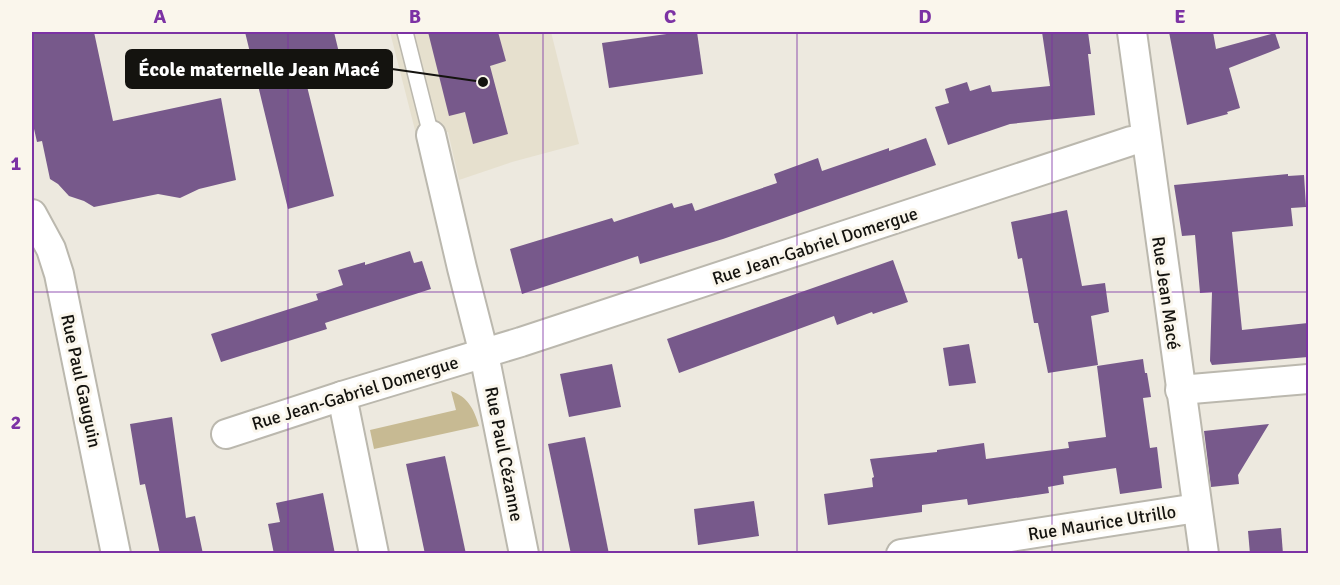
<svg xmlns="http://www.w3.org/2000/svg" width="1340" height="585" font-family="Signika,sans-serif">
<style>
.built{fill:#e6e0ce}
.green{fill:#c7ba93}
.building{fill:#77598b}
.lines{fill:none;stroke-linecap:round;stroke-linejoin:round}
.service-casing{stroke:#bbb8ae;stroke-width:18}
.minor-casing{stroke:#bbb8ae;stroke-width:32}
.service{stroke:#fff;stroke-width:15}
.minor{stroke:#fff;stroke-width:28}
.grid{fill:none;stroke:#7c32a4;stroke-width:1.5;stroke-opacity:0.55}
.labels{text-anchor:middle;stroke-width:6;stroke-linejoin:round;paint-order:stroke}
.street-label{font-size:18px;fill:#14130f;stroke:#faf6ec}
.leader{fill:none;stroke:#14130f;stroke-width:2}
.callout-dot{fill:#14130f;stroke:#faf6ec;stroke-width:2}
.callout{fill:#14130f;stroke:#14130f;stroke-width:2}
.callout-label{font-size:20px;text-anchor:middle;font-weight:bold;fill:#fff}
.neatline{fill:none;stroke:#7c32a4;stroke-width:2}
.grid-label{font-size:20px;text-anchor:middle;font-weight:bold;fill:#7c32a4}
</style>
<rect width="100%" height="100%" fill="#ede9df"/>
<path class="built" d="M 390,32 L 551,32 L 579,144 L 512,162 L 459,180 L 448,132 L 417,138 Z"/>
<path class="green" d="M 451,391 C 468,397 474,409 479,426 L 374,449 L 370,430 L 456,410 Z"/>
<g class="building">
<path d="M 32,32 L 94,32 L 113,121 L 221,98 L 236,180 L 199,189 L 180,198 L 158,194 L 94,207 L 84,201 L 69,196 L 58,184 L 50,179 L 42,141 L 37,142 L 32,120 Z"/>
<path d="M 245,32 L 334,32 L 341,61 L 303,70 L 334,196 L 288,209 Z"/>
<path d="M 428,32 L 498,32 L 506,61 L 490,66 L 508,134 L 473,144 L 465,112 L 449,116 Z"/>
<path d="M 681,32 L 697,32 L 703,74 L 609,88 L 602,43 Z"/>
<path d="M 1042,32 L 1088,32 L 1091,54 L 1088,54 L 1095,115 L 1010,124 L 948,145 L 935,107 L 949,103 L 945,89 L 967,82 L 970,91 L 990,85 L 992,92 L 1050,86 Z"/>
<path d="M 1169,32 L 1213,32 L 1216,49 L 1275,33 L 1280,48 L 1229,68 L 1240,108 L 1227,112 L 1228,114 L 1187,125 Z"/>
<path d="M 926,138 L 936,165 L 723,239 L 640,264 L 638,256 L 522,294 L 510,249 L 612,218 L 614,222 L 672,203 L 674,208 L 692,203 L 695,211 L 777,183 L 774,174 L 818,158 L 822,171 L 889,148 L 889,151 Z"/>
<path d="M 1288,174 L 1288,176 L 1304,175 L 1306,207 L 1291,208 L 1293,226 L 1232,232 L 1242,330 L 1308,323 L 1308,357 L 1212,365 L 1210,361 L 1212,292 L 1200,293 L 1195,235 L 1182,236 L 1174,185 Z"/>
<path d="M 1067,210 L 1082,286 L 1105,283 L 1109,312 L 1091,316 L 1098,365 L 1048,373 L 1038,323 L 1034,323 L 1022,258 L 1018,259 L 1011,222 Z"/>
<path d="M 410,251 L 414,263 L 422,261 L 431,289 L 325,323 L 327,329 L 221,362 L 211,334 L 318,300 L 316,294 L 343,285 L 338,270 L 365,262 L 365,265 Z"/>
<path d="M 893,260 L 908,302 L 873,314 L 872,312 L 837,325 L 834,316 L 679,373 L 667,339 Z"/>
<path d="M 969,344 L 976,383 L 949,386 L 943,348 Z"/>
<path d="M 1143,359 L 1145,373 L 1147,373 L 1151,397 L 1143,398 L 1150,448 L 1157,447 L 1162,488 L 1120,494 L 1116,468 L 1063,476 L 1064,484 L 1048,487 L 1049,493 L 968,505 L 967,499 L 922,505 L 922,512 L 828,525 L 824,494 L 873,487 L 872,478 L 874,477 L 870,459 L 937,452 L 937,450 L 984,443 L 986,459 L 1069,448 L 1068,442 L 1106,437 L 1097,366 Z"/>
<path d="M 612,364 L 621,407 L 569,417 L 560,374 Z"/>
<path d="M 172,417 L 186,518 L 195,516 L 203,554 L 160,554 L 145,484 L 140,485 L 130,424 Z"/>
<path d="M 1269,424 L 1238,475 L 1239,484 L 1211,487 L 1204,431 Z"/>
<path d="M 585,437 L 593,475 L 609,554 L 571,554 L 548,444 Z"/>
<path d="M 445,456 L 456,507 L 466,554 L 425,554 L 406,464 Z"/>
<path d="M 323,493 L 335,554 L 274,554 L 268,524 L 280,522 L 276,503 Z"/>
<path d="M 754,501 L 759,536 L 698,545 L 694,509 Z"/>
<path d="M 1281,528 L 1283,554 L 1250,554 L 1248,531 Z"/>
</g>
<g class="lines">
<defs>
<path id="service" d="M 405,32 L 431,135"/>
<g id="minor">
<path d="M 1132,32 L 1204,554"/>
<path d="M 431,135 L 462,268 L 484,354 L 524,554"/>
<path d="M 32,214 L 51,249 L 59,274 L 116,554"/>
<path d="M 1180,390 L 1308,379"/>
<path d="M 342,396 L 374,554"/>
<path d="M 226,434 L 342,396 L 521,342 L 1131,141 L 1145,139"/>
<path d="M 901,554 L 1197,508"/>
</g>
</defs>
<use href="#service" class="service-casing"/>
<use href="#minor" class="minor-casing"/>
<use href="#service" class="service"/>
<use href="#minor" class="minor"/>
</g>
<path class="grid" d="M 288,32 L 288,554M 543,32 L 543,554M 797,32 L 797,554M 1052,32 L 1052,554M 32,292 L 1308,292"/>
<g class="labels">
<g class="street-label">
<text transform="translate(815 246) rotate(-18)" y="6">Rue Jean-Gabriel Domergue</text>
<text transform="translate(1166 293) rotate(82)" y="6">Rue Jean Macé</text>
<text transform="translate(81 381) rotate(78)" y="6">Rue Paul Gauguin</text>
<text transform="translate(355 393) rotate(-17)" y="6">Rue Jean-Gabriel Domergue</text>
<text transform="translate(504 454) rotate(79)" y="6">Rue Paul Cézanne</text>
<text transform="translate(1102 523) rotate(-9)" y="6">Rue Maurice Utrillo</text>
</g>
</g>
<path class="leader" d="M483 82L392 69"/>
<circle class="callout-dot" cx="483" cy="82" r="6"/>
<rect class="callout" x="126" y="50" width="266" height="38" rx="6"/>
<g class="callout-label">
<text x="259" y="76">École maternelle Jean Macé</text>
</g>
<rect width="1340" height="585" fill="none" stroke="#faf6ec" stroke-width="66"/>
<rect x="33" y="33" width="1274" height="519" class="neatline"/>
<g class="grid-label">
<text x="160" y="23">A</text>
<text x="415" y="23">B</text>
<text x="670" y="23">C</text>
<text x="925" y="23">D</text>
<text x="1180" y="23">E</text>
<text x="16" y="170">1</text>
<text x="16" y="429">2</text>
</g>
</svg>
